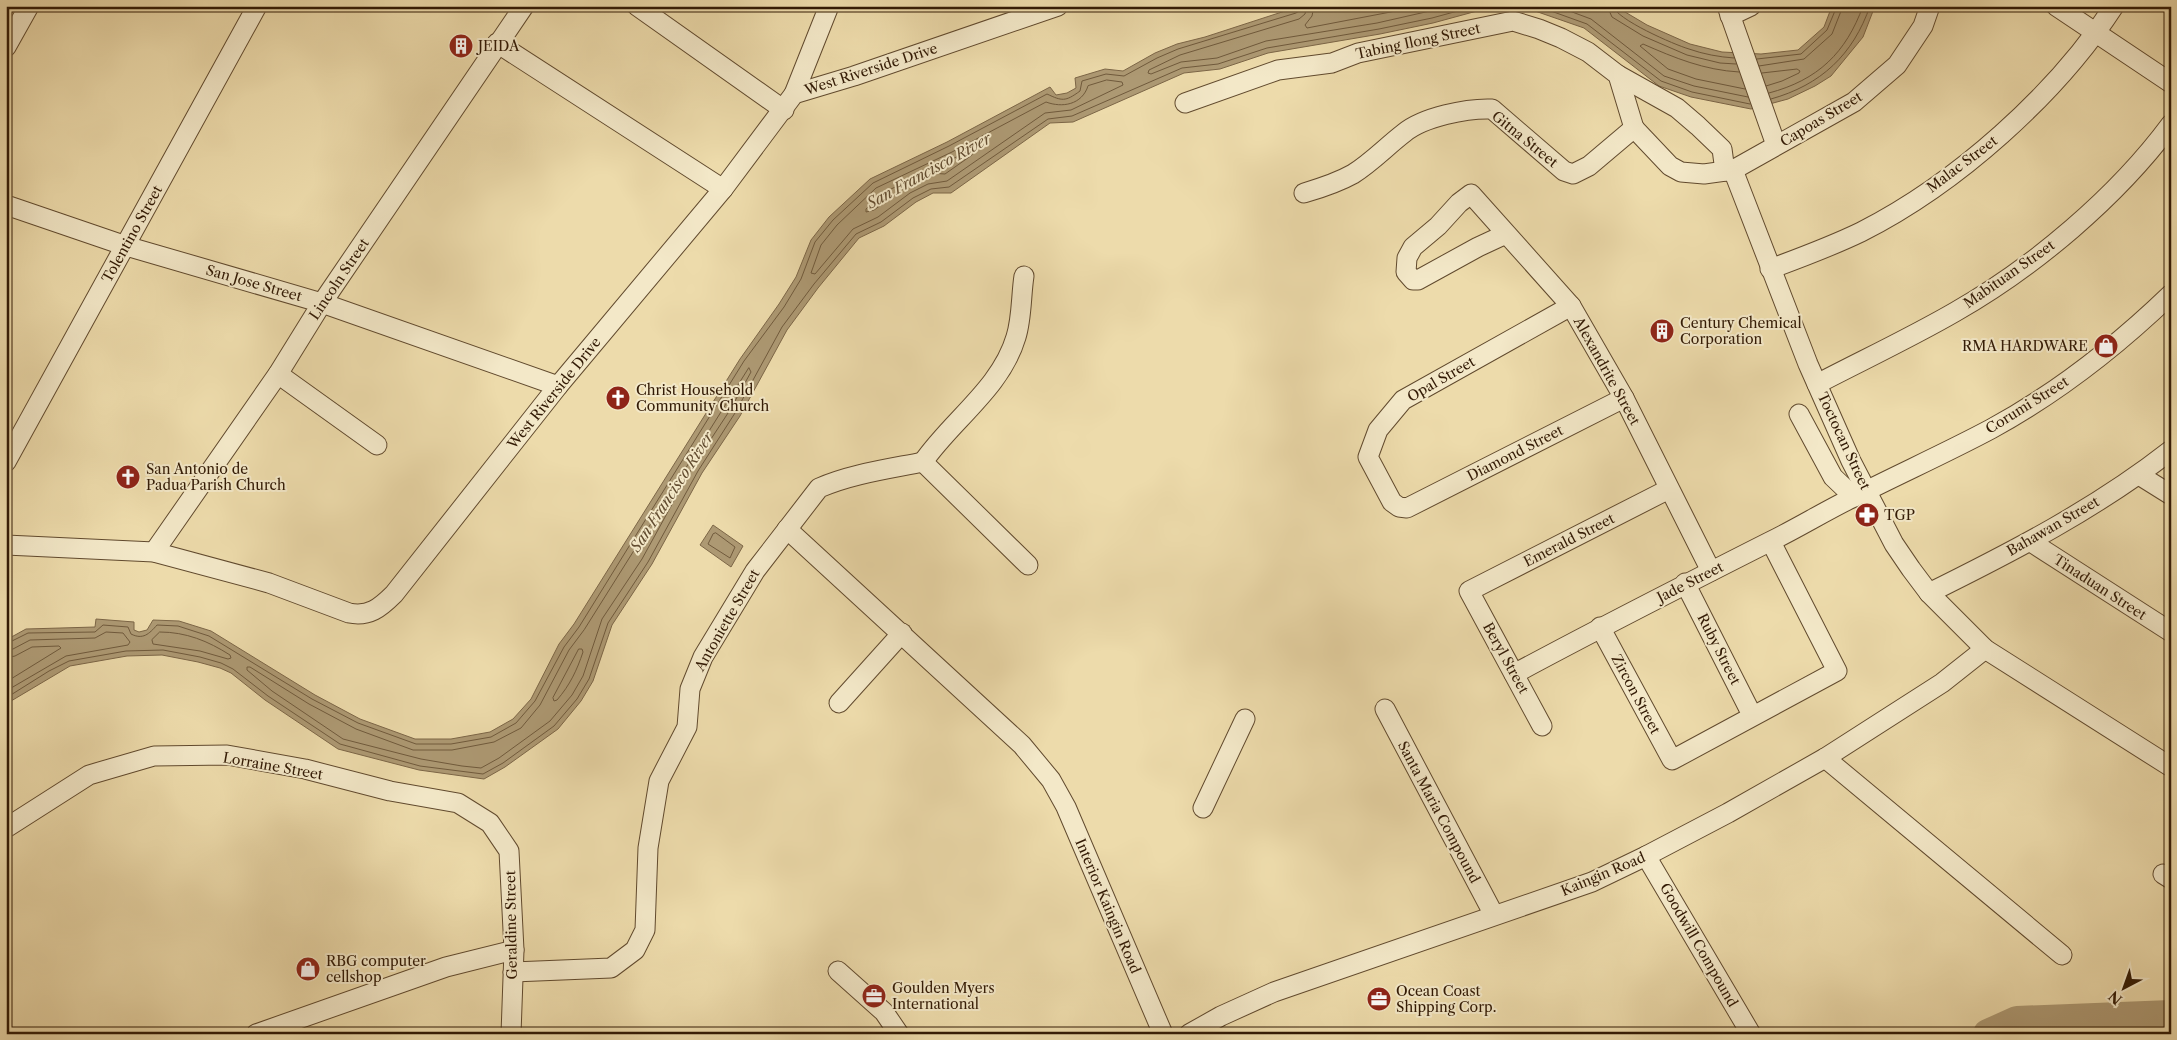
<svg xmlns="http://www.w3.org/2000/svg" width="2177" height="1040" font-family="'Libre Caslon Text',serif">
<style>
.water{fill:#ad9973;stroke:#7c6647}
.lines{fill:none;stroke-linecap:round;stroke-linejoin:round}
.shore{stroke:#705a3c;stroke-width:1}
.river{stroke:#ad9973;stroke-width:30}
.minor-casing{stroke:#614a2e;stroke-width:21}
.minor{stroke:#f3e8c8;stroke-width:19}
.labels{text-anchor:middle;stroke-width:4;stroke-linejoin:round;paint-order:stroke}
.street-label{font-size:14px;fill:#321a05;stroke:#f3e8c8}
.poi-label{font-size:14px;fill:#321a05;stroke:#f3e8c8;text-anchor:start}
.water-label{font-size:15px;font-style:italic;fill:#634d31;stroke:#f3e8c8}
</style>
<rect width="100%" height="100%" fill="#eddbab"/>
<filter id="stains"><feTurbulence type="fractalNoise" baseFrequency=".004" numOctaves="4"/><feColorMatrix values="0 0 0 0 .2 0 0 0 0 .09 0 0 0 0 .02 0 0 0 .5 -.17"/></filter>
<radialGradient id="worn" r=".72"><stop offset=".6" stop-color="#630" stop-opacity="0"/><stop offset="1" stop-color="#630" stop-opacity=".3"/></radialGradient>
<g class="water">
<path d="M 1307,6 L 1615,6 L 1647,25 L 1690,44 L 1722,52 L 1761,54 L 1798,50 L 1824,27 L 1832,6 L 1875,6 L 1863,37 L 1831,76 L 1815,86 L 1788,99 L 1751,109 L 1691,97 L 1659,86 L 1584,28 L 1535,11 L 1503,7 L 1477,11 L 1433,23 L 1380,34 L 1268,53 L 1220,69 L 1184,73 L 1073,122 L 1050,123 L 951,193 L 933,193 L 916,202 L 884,226 L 859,238 L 818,288 L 787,330 L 740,416 L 702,473 L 652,564 L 612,625 L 593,681 L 581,701 L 558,729 L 505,767 L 484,779 L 419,770 L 338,749 L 265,700 L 231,673 L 220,668 L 198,662 L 162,655 L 127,656 L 70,666 L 6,704 L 6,640 L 26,629 L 95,627 L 96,619 L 134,622 L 134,630 L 139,632 L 147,630 L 153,620 L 179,621 L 211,631 L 315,695 L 360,719 L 415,739 L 451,739 L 490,732 L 513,719 L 531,699 L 559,644 L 574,624 L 740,359 L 779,304 L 796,277 L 811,240 L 829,217 L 870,179 L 947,142 L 1050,87 L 1056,95 L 1067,93 L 1076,88 L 1075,78 L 1105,69 L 1123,71 L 1155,53 L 1177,44 L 1205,37 L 1285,11 Z"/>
<path d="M 713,525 L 743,546 L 731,567 L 700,545 Z"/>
</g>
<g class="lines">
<g class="shore">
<path d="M 1307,6 L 1305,14 L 1299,19 L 1180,55 L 1149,70 L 1148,73 L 1151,74 L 1181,62 L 1217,58 L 1266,41 L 1377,23 L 1452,6"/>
<path d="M 1314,6 L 1312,16 L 1305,25 L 1307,28 L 1422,6"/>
<path d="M 1537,6 L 1587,24 L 1661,81 L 1692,92 L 1750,104"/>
<path d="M 1556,6 L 1591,19 L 1664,76 L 1694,86 L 1748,97"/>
<path d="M 1607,6 L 1612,17 L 1643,36 L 1687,55 L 1720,63 L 1736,64"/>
<path d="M 1613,6 C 1615,19 1675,45 1689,49 C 1703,54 1719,57 1734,58"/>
<path d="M 1757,59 L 1801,54 L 1827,30 L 1837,6"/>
<path d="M 1759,66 L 1804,59 L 1832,34 L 1843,6"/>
<path d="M 1739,72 C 1704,70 1675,58 1643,44 L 1640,46 L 1668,69 L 1696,79 L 1745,89"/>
<path d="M 1762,73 L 1797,69 L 1800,71 L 1799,73 L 1782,81 L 1766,86"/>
<path d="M 1107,80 L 1122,82 L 1123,85 L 1071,110 L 1045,113 L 947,181 L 928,184 L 910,193 L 878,217 L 853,229 L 815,274 L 811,273 L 821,245 L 837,225 L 876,188 L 952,152 L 1046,102 C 1062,108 1082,105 1088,86 Z"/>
<path d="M 1769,93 C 1818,80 1846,53 1863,6"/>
<path d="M 1771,99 C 1821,85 1853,55 1870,6"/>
<path d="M 969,151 L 972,152 L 972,155 L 945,174 L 930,173 L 931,170 Z"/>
<path d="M 900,185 L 903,186 L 902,190 L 874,210 L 866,212 L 866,209 L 881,194 Z"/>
<path d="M 749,368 L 751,372 L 730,410 L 692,468 L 642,559 L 602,619 L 583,676 L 572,695 L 550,721 L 499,758 L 481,768 L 462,766 L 421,759 L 343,739 L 272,691 L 247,670 L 247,667 L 250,667 L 309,704 L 356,729 L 413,750 L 452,750 L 494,742 L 521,728 L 540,705 L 569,650 L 584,630 Z"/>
<path d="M 716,533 L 735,547 L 730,558 L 708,544 L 713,534 Z"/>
<path d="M 160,632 C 186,632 208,641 230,655 L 231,658 L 228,659 L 200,651 L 153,644 L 152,640 Z"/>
<path d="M 6,644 L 28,633 L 95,632 L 103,625 L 128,627 L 131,634 C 143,640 149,634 157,625 L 178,626 L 209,636 L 312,699 L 358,723 L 416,744 L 451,744 L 491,737 L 516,723 L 535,701 L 564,647 L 579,627 L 744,361 L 784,307 L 801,279 L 815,242 L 833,220 L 873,183 L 949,146 L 1047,94 C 1062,101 1065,102 1080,91 L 1082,81 L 1106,74 L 1124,76 L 1157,58 L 1178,49 L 1296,13 L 1299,11 L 1300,6"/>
<path d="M 579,649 L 582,649 L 583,652 C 577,670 570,685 557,700 L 554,701 L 553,698 Z"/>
<path d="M 6,650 L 13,649 L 30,640 L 95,638 L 106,632 L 123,633 L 130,642 L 128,645 L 66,656 L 6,691"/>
<path d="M 6,658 L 15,656 L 32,647 L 59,646 L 61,648 L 6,682"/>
<path d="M 6,698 L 49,671 L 69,661 L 126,651 L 163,650 L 200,657 L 221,663 L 233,669 L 268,696 L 340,744 L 420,766 L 483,774 L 503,763 L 554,726 L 577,699 L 589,679 L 608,623 L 648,562 L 698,471 L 735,413 L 782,327 L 814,284 L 856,234 L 881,222 L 913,198 L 931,189 L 949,187 L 1048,119 L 1072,116 L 1182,68 L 1218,64 L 1267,48 L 1379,29 L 1432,18 L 1476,6"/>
</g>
<path class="river" d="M 1988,1034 L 2017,1021 L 2171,1015"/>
<defs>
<g id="minor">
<path d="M 637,6 L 784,110"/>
<path d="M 1727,6 L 1776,145"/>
<path d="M 2056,6 L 2171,83"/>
<path d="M 1730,16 L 1751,6"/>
<path d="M 497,43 L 723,189"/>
<path d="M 6,47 L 29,6"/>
<path d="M 1618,75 L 1677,108 L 1698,126 L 1722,149 L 1725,171"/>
<path d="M 794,94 L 829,6"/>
<path d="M 1185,103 L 1278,70 L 1332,63 L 1358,53 L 1513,21 L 1539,29 L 1561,38 L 1588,52 L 1618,75 L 1634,128"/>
<path d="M 1634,128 L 1670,166 L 1681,172 L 1704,174 L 1733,170 L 1854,102 L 1897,65 L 1923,26 L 1930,6"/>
<path d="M 1733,170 L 1808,364 L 1851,461 L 1894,544 L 1911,569 L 1929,593 L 1985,649 L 2171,767"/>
<path d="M 1304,193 C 1321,188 1337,183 1353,174 C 1372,162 1387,146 1404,133 C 1423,117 1467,108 1492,109 L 1564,171 L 1573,174 L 1589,166 L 1634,128"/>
<path d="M 6,205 L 126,246 L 322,303 L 558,386"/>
<path d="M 1506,234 L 1478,247 L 1418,280 L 1413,280 L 1406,272 L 1407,258 L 1413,247 L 1438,226 L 1459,203 L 1471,194 L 1571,306 L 1624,398 L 1711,571"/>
<path d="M 1770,269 C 1800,258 1832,246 1861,232 C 1956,184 2056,95 2114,6"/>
<path d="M 1571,306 L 1403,400 L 1378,430 L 1368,457 L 1392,502 L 1399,507 L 1407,508 L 1624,398"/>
<path d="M 278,374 L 377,445"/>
<path d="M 1817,384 C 1863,360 1910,338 1955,312 C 2034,267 2117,197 2171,124"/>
<path d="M 1799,414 L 1833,477 L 1854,497"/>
<path d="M 6,462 L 257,6"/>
<path d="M 923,462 C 952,420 1001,388 1016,337 C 1022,318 1021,295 1024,276"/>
<path d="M 923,462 L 1028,565"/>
<path d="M 2139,475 L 2171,495"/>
<path d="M 787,529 L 1022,745 L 1051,780 L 1066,807 L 1163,1034"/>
<path d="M 2031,542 L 2171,632"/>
<path d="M 6,545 L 154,552 L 269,583 L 349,613 C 369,617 380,608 394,594 L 558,386 L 723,189 L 794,94 L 854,76 L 1058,6"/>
<path d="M 154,552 L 278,374 L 322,303 L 524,6"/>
<path d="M 1685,583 L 1752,715"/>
<path d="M 1929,593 C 2014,551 2097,508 2171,450"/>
<path d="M 1600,627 L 1672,760 L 1837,671 L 1771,542"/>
<path d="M 1514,674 C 1599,628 1684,585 1769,542 C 1798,528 1825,511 1854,497 C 1899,474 1946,453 1991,429 C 2057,393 2117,346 2171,294"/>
<path d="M 839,703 L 902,633"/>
<path d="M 1385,709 L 1494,915"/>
<path d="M 1542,726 L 1469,591 L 1669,489"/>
<path d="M 1825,758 L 2062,955"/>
<path d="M 1203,808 L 1245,719"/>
<path d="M 6,828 L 89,775 L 154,756 L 227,755 L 305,769 L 390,791 L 458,803 L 490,823 L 509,851 L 514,950 L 511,1034"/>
<path d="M 1646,856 L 1751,1034"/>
<path d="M 2163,874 L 2171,879"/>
<path d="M 838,971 L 884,1012 L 899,1034"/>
<path d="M 513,972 L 611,968 L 635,950 L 645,930 L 648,848 L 659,781 L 687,727 L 690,689 L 703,657 L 755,571 L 819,488 C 851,474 888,469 923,462"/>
<path d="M 256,1034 L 446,967 L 514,950"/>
<path d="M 1189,1034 L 1221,1016 L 1274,992 L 1592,882 L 1646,856 L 1728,813 L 1825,758 L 1942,683 L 1985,649"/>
</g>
</defs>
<use href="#minor" class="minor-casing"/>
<use href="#minor" class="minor"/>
</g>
<defs>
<symbol id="building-disc" viewBox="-11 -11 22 22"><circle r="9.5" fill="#8f2418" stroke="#f3e8c8"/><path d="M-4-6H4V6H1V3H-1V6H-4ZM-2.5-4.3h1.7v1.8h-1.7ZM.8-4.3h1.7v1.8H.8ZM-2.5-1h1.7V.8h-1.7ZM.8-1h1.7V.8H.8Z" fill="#fff"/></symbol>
<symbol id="shop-disc" viewBox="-11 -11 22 22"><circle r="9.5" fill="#8f2418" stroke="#f3e8c8"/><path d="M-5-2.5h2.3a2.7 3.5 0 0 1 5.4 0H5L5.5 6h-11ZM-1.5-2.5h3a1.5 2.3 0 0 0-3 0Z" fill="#fff"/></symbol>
<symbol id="church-disc" viewBox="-11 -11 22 22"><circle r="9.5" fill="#8f2418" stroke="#f3e8c8"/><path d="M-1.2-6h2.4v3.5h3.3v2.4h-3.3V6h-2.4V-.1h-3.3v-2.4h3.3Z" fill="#fff"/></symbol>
<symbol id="pharmacy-disc" viewBox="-11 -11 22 22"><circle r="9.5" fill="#8f2418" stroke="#f3e8c8"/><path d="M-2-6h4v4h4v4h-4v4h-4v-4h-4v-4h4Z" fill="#fff"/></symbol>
<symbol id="office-disc" viewBox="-11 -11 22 22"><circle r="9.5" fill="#8f2418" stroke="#f3e8c8"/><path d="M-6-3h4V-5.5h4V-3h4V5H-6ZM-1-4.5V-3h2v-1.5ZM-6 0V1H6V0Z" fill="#fff"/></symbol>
</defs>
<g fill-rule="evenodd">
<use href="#building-disc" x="447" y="32" width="28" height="28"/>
<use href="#building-disc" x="1648" y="317" width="28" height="28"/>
<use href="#shop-disc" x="2092" y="332" width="28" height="28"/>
<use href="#church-disc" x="604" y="384" width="28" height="28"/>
<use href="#church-disc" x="114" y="463" width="28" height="28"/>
<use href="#pharmacy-disc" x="1853" y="501" width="28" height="28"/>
<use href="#shop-disc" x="294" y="955" width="28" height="28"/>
<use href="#office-disc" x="860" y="982" width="28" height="28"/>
<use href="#office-disc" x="1365" y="985" width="28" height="28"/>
</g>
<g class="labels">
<g class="street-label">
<text transform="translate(1418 41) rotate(-12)" y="5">Tabing Ilong Street</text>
<text transform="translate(871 69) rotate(-18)" y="5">West Riverside Drive</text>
<text transform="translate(1821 119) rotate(-31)" y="5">Capoas Street</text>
<text transform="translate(1525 139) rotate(39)" y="5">Gitna Street</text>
<text transform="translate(1962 164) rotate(-37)" y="5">Malac Street</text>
<text transform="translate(132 234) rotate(-61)" y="5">Tolentino Street</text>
<text transform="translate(2009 274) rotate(-35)" y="5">Mabituan Street</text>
<text transform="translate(339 279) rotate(-56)" y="5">Lincoln Street</text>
<text transform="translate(254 283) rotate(16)" y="5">San Jose Street</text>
<text transform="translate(1607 371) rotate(61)" y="5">Alexandrite Street</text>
<text transform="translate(1441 379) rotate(-30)" y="5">Opal Street</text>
<text transform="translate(554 393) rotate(-51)" y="5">West Riverside Drive</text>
<text transform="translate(2027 405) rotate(-32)" y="5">Corumi Street</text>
<text transform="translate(1844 441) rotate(65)" y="5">Toctocan Street</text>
<text transform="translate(1515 453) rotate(-27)" y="5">Diamond Street</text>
<text transform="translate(2053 526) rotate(-30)" y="5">Bahawan Street</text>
<text transform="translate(1569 540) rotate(-27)" y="5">Emerald Street</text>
<text transform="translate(1690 582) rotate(-27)" y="5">Jade Street</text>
<text transform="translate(2100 587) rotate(33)" y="5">Tinaduan Street</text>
<text transform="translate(727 620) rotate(-60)" y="5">Antoniette Street</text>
<text transform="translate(1719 649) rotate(63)" y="5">Ruby Street</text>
<text transform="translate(1506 658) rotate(61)" y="5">Beryl Street</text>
<text transform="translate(1636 694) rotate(62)" y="5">Zircon Street</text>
<text transform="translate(273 766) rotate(10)" y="5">Lorraine Street</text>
<text transform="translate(1439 812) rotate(62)" y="5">Santa Maria Compound</text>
<text transform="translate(1603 874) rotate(-23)" y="5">Kaingin Road</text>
<text transform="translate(1108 906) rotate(67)" y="5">Interior Kaingin Road</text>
<text transform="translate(511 925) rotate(-91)" y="5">Geraldine Street</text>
<text transform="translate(1699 945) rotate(60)" y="5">Goodwill Compound</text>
</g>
<g class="poi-label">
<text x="478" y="51">JEIDA</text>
<text x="1680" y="328">Century Chemical<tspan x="1680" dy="16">Corporation</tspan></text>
<text x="2088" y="351" text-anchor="end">RMA HARDWARE</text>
<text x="636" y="395">Christ Household<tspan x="636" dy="16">Community Church</tspan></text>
<text x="146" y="474">San Antonio de<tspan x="146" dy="16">Padua Parish Church</tspan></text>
<text x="1884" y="520">TGP</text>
<text x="326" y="966">RBG computer<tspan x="326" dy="16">cellshop</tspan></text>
<text x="892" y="993">Goulden Myers<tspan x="892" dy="16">International</tspan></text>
<text x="1396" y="996">Ocean Coast<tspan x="1396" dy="16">Shipping Corp.</tspan></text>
</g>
<g class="water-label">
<text transform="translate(929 171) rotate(-29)" y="5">San Francisco River</text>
<text transform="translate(672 492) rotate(-57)" y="5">San Francisco River</text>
</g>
</g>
<rect width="2177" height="1040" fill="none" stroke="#eddbab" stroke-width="25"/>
<rect x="8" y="8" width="2162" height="1025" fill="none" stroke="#321a05" stroke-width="2.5"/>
<rect x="12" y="12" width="2152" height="1015" fill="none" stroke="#321a05"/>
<g transform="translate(2124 988) rotate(221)" stroke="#f3e8c8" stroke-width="4" paint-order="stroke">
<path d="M0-4L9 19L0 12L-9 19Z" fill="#321a05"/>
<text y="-8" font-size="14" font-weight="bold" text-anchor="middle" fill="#321a05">N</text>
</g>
<rect width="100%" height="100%" filter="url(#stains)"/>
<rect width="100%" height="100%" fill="url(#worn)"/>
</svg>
